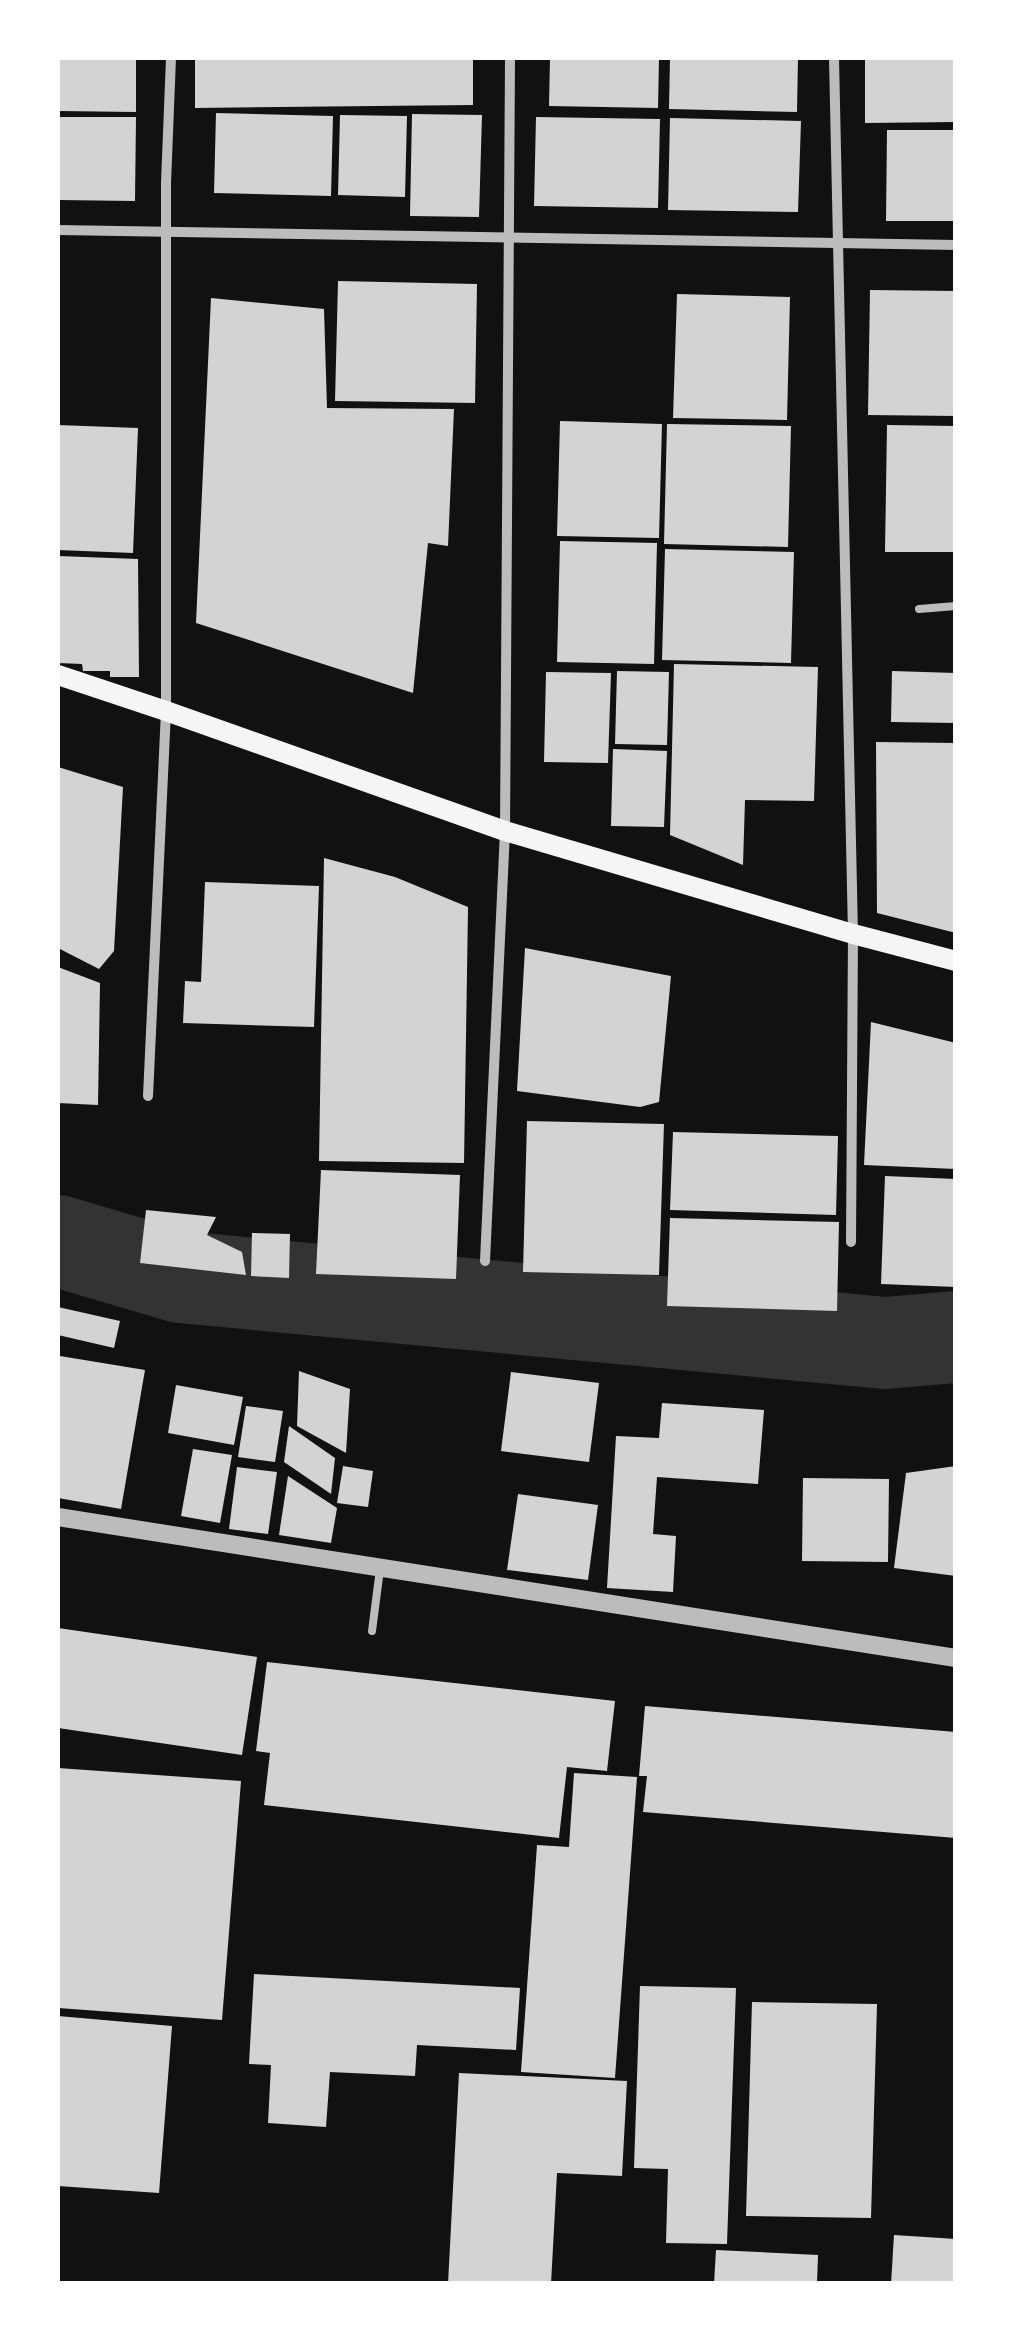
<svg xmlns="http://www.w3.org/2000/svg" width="1013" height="2341" font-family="'DM Sans',sans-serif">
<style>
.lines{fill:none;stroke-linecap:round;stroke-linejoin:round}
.river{stroke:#333;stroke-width:92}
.building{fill:#d3d3d3}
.service{stroke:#bcbcbc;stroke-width:8}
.minor{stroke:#bcbcbc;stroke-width:10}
.tertiary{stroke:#bcbcbc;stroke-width:18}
.secondary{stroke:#f5f5f5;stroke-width:20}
</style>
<rect width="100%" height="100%" fill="#111"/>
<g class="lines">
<path class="river" d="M 58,1241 L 180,1277 L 885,1343 L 956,1337"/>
</g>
<g class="building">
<path d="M 58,58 L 136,58 L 136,112 L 58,111 Z"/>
<path d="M 195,58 L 473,58 L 473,105 L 195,108 Z"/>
<path d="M 550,58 L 659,58 L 658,108 L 549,106 Z"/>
<path d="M 670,58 L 798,58 L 797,112 L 669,109 Z"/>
<path d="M 865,58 L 956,58 L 956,122 L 865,123 Z"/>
<path d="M 216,113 L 333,116 L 331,196 L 214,193 Z"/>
<path d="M 412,114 L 482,115 L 479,217 L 410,216 Z"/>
<path d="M 340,115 L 407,116 L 405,197 L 338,195 Z"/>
<path d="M 58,117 L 136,117 L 135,201 L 58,200 Z"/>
<path d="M 536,117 L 660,119 L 658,208 L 534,206 Z"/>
<path d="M 670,118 L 801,121 L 798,212 L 668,210 Z"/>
<path d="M 887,130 L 956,130 L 956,221 L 886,221 Z"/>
<path d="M 338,281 L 477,284 L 475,403 L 335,401 Z"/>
<path d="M 870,290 L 956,291 L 956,416 L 868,415 Z"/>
<path d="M 677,294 L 790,297 L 787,420 L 673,418 Z"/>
<path d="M 211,298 L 324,309 L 327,408 L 454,409 L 448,546 L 428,543 L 413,693 L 196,623 Z"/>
<path d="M 560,421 L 662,424 L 659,538 L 557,536 Z"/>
<path d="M 667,424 L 791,426 L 788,547 L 664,544 Z"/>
<path d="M 58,425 L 138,428 L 133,553 L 58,550 Z"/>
<path d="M 887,425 L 956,426 L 956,552 L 885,552 Z"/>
<path d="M 560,541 L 657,543 L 654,664 L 557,662 Z"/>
<path d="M 665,549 L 794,552 L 791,663 L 662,660 Z"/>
<path d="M 58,556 L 138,559 L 139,677 L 110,677 L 110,671 L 83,671 L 82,664 L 58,663 Z"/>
<path d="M 674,664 L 818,667 L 814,801 L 745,800 L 743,865 L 670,835 Z"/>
<path d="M 617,671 L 669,672 L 667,745 L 615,744 Z"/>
<path d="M 892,671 L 956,673 L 956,723 L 891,722 Z"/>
<path d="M 546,672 L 611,673 L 608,763 L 544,762 Z"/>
<path d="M 876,742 L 956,743 L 956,933 L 877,913 Z"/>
<path d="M 613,749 L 667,751 L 664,827 L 611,826 Z"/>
<path d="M 58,767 L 123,787 L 114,951 L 99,969 L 58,948 Z"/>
<path d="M 324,858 L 395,877 L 468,907 L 464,1163 L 319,1161 Z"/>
<path d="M 205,882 L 319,886 L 314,1027 L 183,1023 L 185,981 L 201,982 Z"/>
<path d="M 525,948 L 671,976 L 659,1102 L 640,1107 L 517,1091 Z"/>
<path d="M 58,967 L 100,983 L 98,1105 L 58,1103 Z"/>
<path d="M 871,1022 L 956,1043 L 956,1169 L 864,1165 Z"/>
<path d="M 527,1121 L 664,1124 L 659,1275 L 523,1272 Z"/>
<path d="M 673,1132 L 838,1136 L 836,1215 L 670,1210 Z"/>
<path d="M 321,1170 L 460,1175 L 456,1279 L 316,1274 Z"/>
<path d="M 885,1176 L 956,1179 L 956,1287 L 881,1284 Z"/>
<path d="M 146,1210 L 216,1217 L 207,1235 L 242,1252 L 246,1275 L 140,1263 Z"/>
<path d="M 670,1218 L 839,1222 L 837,1311 L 667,1306 Z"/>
<path d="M 252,1233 L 290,1234 L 289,1278 L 251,1276 Z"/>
<path d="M 58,1307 L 120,1321 L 114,1348 L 58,1335 Z"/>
<path d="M 60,1356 L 145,1370 L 121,1509 L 58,1498 L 58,1372 Z"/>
<path d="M 299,1371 L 350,1389 L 346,1453 L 297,1426 Z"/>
<path d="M 511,1372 L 599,1383 L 589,1462 L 501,1451 Z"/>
<path d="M 176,1385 L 243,1397 L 234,1445 L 168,1433 Z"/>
<path d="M 662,1403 L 764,1410 L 758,1484 L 657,1477 L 653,1534 L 676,1536 L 673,1592 L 607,1588 L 616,1436 L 659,1438 Z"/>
<path d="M 246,1406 L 283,1411 L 275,1462 L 238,1457 Z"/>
<path d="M 289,1426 L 335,1458 L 331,1494 L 284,1462 Z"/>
<path d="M 193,1449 L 232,1455 L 220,1523 L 181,1516 Z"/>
<path d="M 343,1466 L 373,1471 L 368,1507 L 337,1503 Z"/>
<path d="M 956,1466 L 956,1576 L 894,1568 L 906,1473 Z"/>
<path d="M 237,1467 L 277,1472 L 268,1534 L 229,1529 Z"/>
<path d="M 288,1476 L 337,1508 L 331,1543 L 279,1535 Z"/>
<path d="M 803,1478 L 889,1479 L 888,1562 L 802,1561 Z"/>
<path d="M 518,1494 L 598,1505 L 588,1580 L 507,1570 Z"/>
<path d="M 58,1628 L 257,1657 L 242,1755 L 58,1728 Z"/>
<path d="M 267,1662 L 615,1701 L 607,1771 L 567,1767 L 559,1838 L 264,1805 L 270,1753 L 256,1751 Z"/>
<path d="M 645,1706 L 956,1732 L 956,1838 L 643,1812 L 647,1776 L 639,1776 Z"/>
<path d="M 58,1768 L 241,1781 L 222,2020 L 58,2008 Z"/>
<path d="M 574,1773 L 637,1777 L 615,2078 L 521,2072 L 537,1845 L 569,1847 Z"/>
<path d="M 254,1974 L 520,1988 L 516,2050 L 417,2045 L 415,2076 L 330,2072 L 326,2127 L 268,2123 L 271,2065 L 249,2064 Z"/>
<path d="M 640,1986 L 736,1988 L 727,2244 L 666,2243 L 668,2169 L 634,2168 Z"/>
<path d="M 752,2002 L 877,2004 L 871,2218 L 746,2216 Z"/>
<path d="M 58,2016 L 172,2026 L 159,2193 L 58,2186 Z"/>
<path d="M 459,2073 L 627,2081 L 622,2176 L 557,2173 L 551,2284 L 448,2284 Z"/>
<path d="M 894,2235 L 956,2239 L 956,2284 L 891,2284 Z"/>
<path d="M 716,2250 L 818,2255 L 817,2284 L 714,2284 Z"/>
</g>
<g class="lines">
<g class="service">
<path d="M 919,609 L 956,606"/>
<path d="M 372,1631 L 380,1569"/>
</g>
<g class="minor">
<path d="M 834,58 L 853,934 L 851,1242"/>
<path d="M 58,230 L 956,245"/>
<path d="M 148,1096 L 166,711 L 166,183 L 171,58"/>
<path d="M 485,1261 L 505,831 L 510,58"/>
</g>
<path class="tertiary" d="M 58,1517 L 956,1658"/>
<path class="secondary" d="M 58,675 L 166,711 L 505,831 L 853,934 L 956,961"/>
</g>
<rect width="1013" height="2341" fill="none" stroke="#ffffff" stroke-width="120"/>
</svg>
